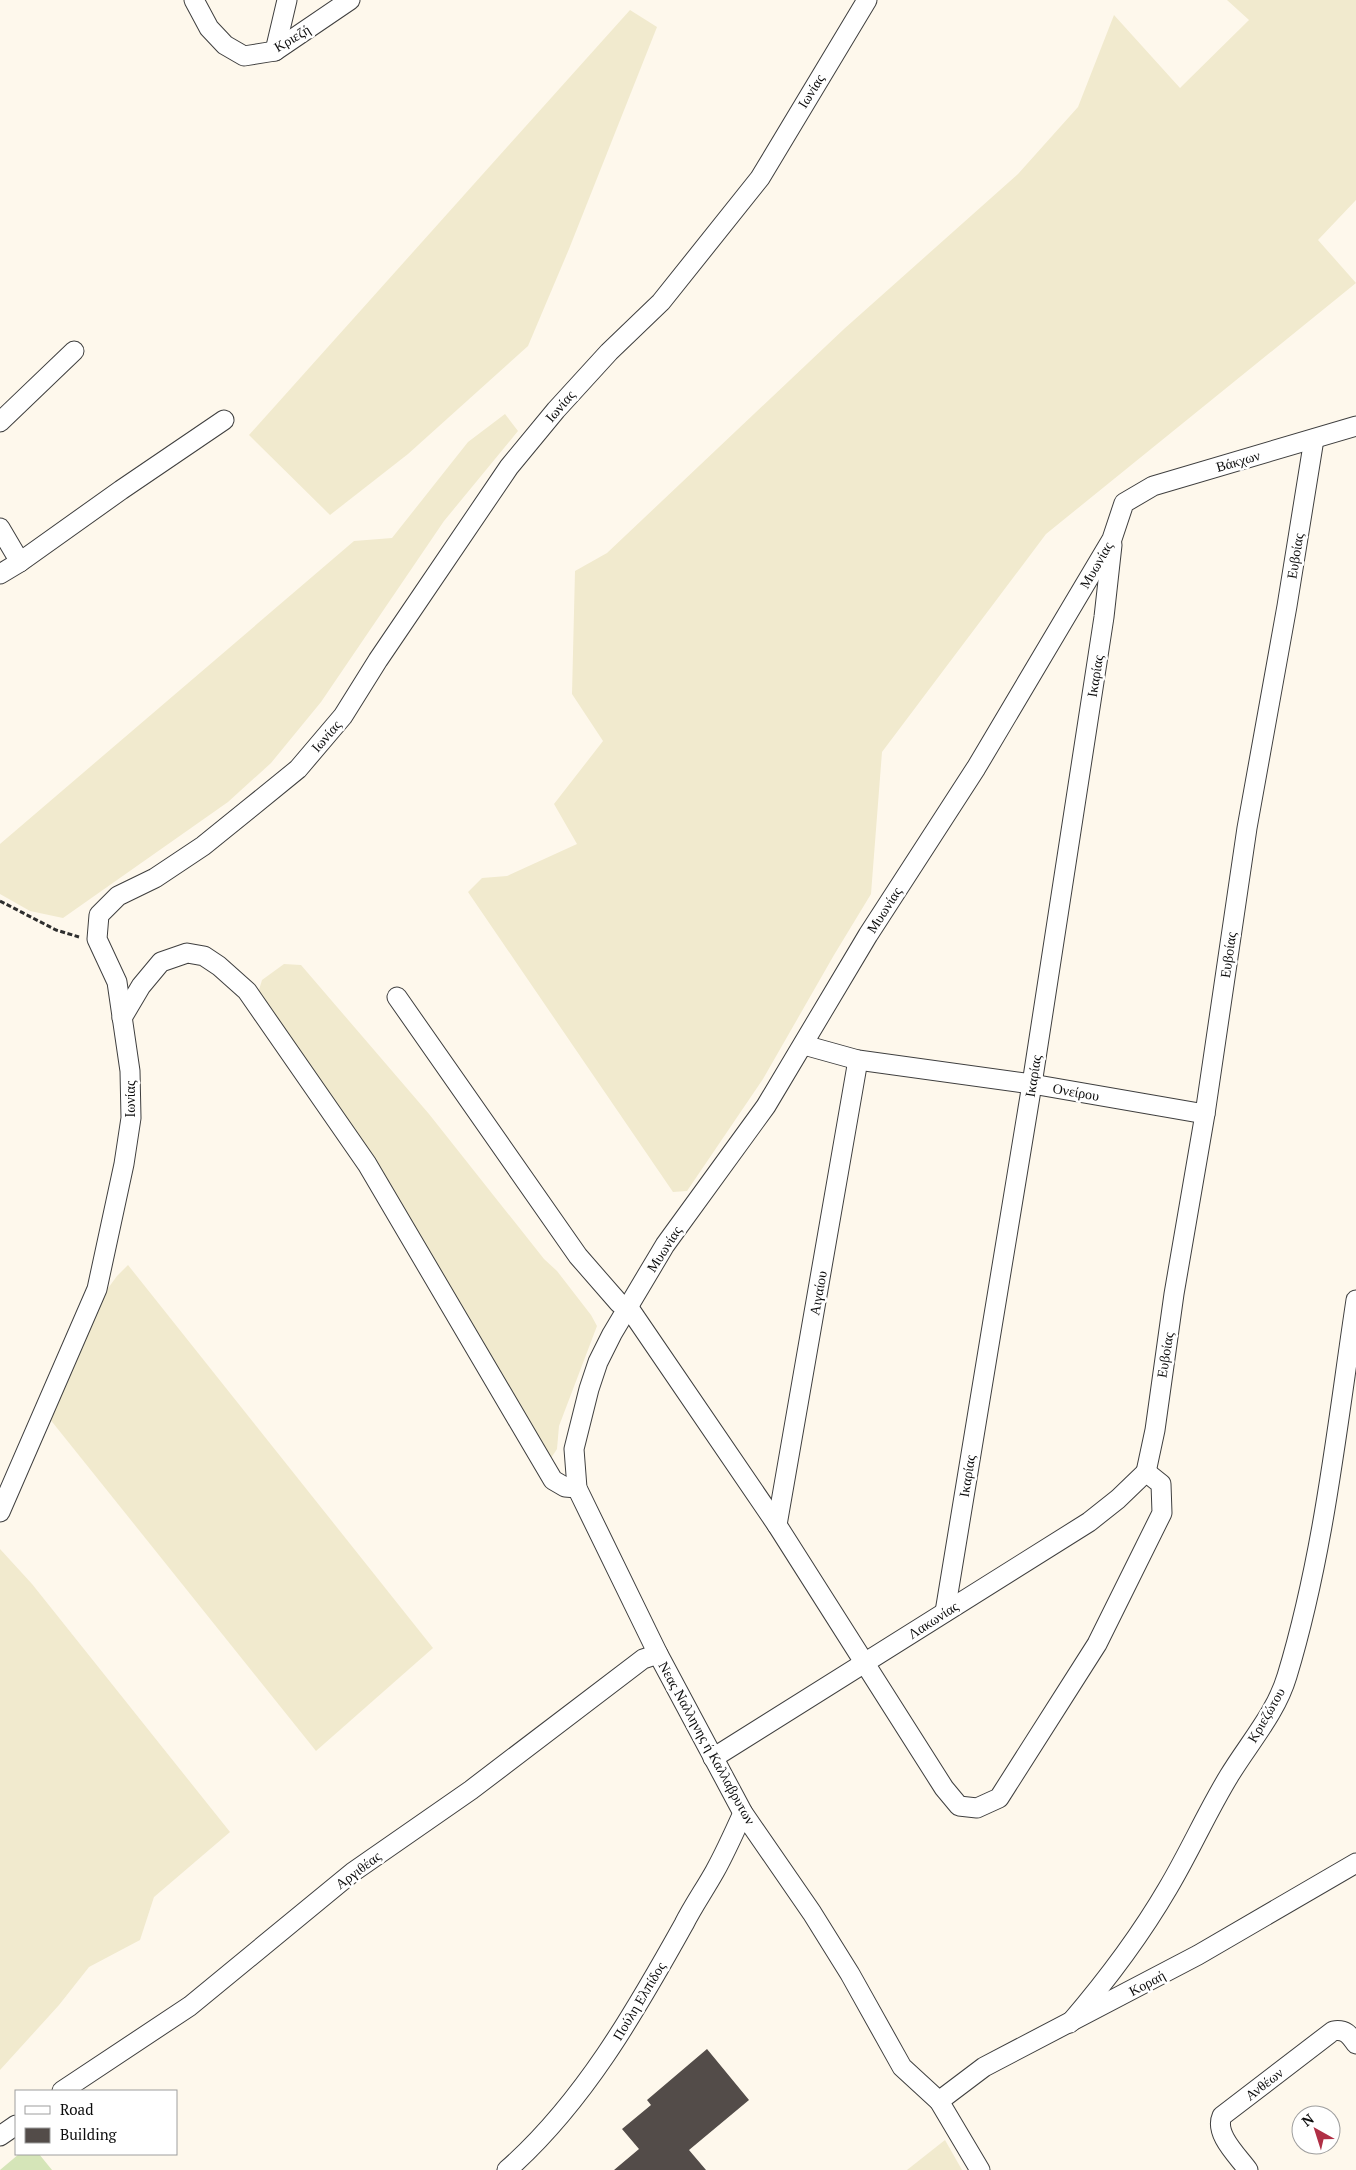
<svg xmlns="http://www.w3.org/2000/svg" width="1356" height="2170" font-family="'PT Serif',serif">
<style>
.farmland{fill:#f1eace}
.green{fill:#d5e5b8}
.building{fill:#534c49}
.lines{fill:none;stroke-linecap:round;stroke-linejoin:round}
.minor-casing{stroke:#3f3f3f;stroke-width:21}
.path{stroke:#2e2e2e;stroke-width:3;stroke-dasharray:5 2.5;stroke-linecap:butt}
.minor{stroke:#fff;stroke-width:19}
.labels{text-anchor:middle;stroke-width:5;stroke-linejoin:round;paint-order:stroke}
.street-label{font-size:14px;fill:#0c0c0c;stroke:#fff}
</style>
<rect width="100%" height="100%" fill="#fef8ec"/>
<g class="farmland">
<path d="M 1227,0 L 1356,0 L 1356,200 L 1318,240 L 1356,283 L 1046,534 L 882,752 L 871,894 L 834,955 L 763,1079 L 687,1191 L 673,1192 L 468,892 L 482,878 L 507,876 L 577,844 L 554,804 L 603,741 L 572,694 L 575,571 L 607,553 L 844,329 L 1018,174 L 1078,107 L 1114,15 L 1180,88 L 1249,20 Z"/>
<path d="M 630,10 L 657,27 L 569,249 L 528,346 L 408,454 L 330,515 L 249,435 Z"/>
<path d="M 505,414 L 518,431 L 444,521 L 321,702 L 271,763 L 228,802 L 63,918 L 30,911 L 0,894 L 0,844 L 354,541 L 392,538 L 468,442 Z"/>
<path d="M 284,964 L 301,965 L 429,1114 L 544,1259 L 557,1271 L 591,1315 L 597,1326 L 559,1426 L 557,1449 L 551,1458 L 542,1455 L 258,993 L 262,980 Z"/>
<path d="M 128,1265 L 433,1648 L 316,1751 L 49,1418 L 103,1295 L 117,1276 Z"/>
<path d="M 0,1549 L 32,1584 L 230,1832 L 154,1897 L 140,1940 L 89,1967 L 59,2005 L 0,2070 Z"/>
<path d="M 945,2140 L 962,2170 L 907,2170 Z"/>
</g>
<path class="green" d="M 19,2154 L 39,2154 L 52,2170 L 0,2170 Z"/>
<path class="building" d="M 707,2049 L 749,2100 L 689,2150 L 706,2170 L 614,2170 L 639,2149 L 622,2129 L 651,2105 L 647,2100 Z"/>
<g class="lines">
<defs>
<g id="minor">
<path d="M 194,0 L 209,28 L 225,45 L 244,56 L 275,51 L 350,0"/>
<path d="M 275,51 L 287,0"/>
<path d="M 0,422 L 74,351"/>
<path d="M 0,528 L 20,562"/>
<path d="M 0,574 L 20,562 L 121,490 L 224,420"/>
<path d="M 397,997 L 578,1256 L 619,1303 L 629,1308 L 777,1525 L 944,1788 L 959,1806 L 977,1808 L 999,1798 L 1097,1644 L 1162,1513 L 1161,1484 L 1146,1472"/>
<path d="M 122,1018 L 141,986 L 161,962 L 187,953 L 204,956 L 219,966 L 247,991 L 367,1164 L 553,1480 L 565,1487 L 577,1488"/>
<path d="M 804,1045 L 858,1060 L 1032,1084 L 1205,1114"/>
<path d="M 1146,1472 L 1155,1430 L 1174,1294 L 1205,1114 L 1247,828 L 1287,606 L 1314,439"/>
<path d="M 0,1512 L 97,1289 L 124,1164 L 131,1118 L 130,1071 L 117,982 L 97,939 L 99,915 L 118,896 L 155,878 L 203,846 L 250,808 L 298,769 L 343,716 L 378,660 L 509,467 L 556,410 L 609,352 L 661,302 L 760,178 L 867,0"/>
<path d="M 777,1525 L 858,1060"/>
<path d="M 945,1612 L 1032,1084 L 1104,617 L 1112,545"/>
<path d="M 713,1758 L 1089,1522 L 1118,1499 L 1146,1472"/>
<path d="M 1070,2023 C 1106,1981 1140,1936 1168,1888 C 1190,1851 1207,1812 1229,1776 C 1249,1743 1276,1713 1287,1676 C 1324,1554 1337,1426 1356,1300"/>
<path d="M 62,2091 L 190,2006 L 353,1872 L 471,1790 L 643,1659 L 658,1654"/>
<path d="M 939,2101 L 984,2067 L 1198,1955 L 1356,1863"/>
<path d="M 0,2136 L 16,2125"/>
<path d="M 507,2170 C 583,2103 635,2012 684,1924 C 693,1906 705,1889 715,1871 C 725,1853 734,1833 743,1813"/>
<path d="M 980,2170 L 939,2101 L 902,2067 L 850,1974 L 812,1913 L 743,1813 L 658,1654 L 577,1488 L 574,1449 L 589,1389 L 598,1362 L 612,1334 L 665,1245 L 766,1106 L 868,935 L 976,768 L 1112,539 L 1124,503 L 1153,486 L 1356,426"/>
<path d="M 1248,2170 C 1238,2156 1214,2134 1222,2116 L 1333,2031 C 1345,2029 1349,2034 1356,2044"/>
</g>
</defs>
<use href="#minor" class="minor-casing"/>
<path class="path" d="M 0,901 L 56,930 L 79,937"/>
<use href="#minor" class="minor"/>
</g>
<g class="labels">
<g class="street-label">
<text transform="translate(292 38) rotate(-31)" y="5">Κριεζή</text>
<text transform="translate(811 91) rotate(-58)" y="5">Ιωνίας</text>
<text transform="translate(560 406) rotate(-49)" y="5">Ιωνίας</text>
<text transform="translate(1238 461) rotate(-16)" y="5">Βάκχων</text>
<text transform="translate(1295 556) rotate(-81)" y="5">Ευβοίας</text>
<text transform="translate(1096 565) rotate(-60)" y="5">Μυωνίας</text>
<text transform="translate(1095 676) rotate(-81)" y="5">Ικαρίας</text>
<text transform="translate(326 736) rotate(-49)" y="5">Ιωνίας</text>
<text transform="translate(884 910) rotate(-57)" y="5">Μυωνίας</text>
<text transform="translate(1228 955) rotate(-82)" y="5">Ευβοίας</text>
<text transform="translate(1033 1076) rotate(-81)" y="5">Ικαρίας</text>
<text transform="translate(1076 1092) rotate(10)" y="5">Ονείρου</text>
<text transform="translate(130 1099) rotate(-90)" y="5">Ιωνίας</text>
<text transform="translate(664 1249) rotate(-57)" y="5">Μυωνίας</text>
<text transform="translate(818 1293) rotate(-80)" y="5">Αιγαίου</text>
<text transform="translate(1165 1355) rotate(-81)" y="5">Ευβοίας</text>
<text transform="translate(967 1476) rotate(-81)" y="5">Ικαρίας</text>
<text transform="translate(933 1620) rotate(-33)" y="5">Λακωνίας</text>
<text transform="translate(1266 1715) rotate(-60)" y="5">Κριεζώτου</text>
<text transform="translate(707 1743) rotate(61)" y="5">Νεας Nαλληνης ή Καλλαβρυτων</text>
<text transform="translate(358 1870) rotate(-37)" y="5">Αργιθέας</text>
<text transform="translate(1147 1983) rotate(-28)" y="5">Κοραή</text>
<text transform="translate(639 2001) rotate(-59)" y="5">Πούλη Ελπίδος</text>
<text transform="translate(1264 2084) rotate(-38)" y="5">Ανθέων</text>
</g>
</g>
<rect x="15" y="2090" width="162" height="65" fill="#ffffff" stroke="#9e9e9e"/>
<rect x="25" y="2106" width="25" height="8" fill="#ffffff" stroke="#9e9e9e"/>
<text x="60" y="2115" font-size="15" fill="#0c0c0c">Road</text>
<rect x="25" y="2128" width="25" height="15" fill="#534c49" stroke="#9e9e9e"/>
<text x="60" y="2140" font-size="15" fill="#0c0c0c">Building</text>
<g transform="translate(1316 2130) rotate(321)"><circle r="24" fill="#ffffff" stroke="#9e9e9e"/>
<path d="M0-4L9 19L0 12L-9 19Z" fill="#b02f45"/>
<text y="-8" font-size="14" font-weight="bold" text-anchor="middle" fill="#0c0c0c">N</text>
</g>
</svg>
